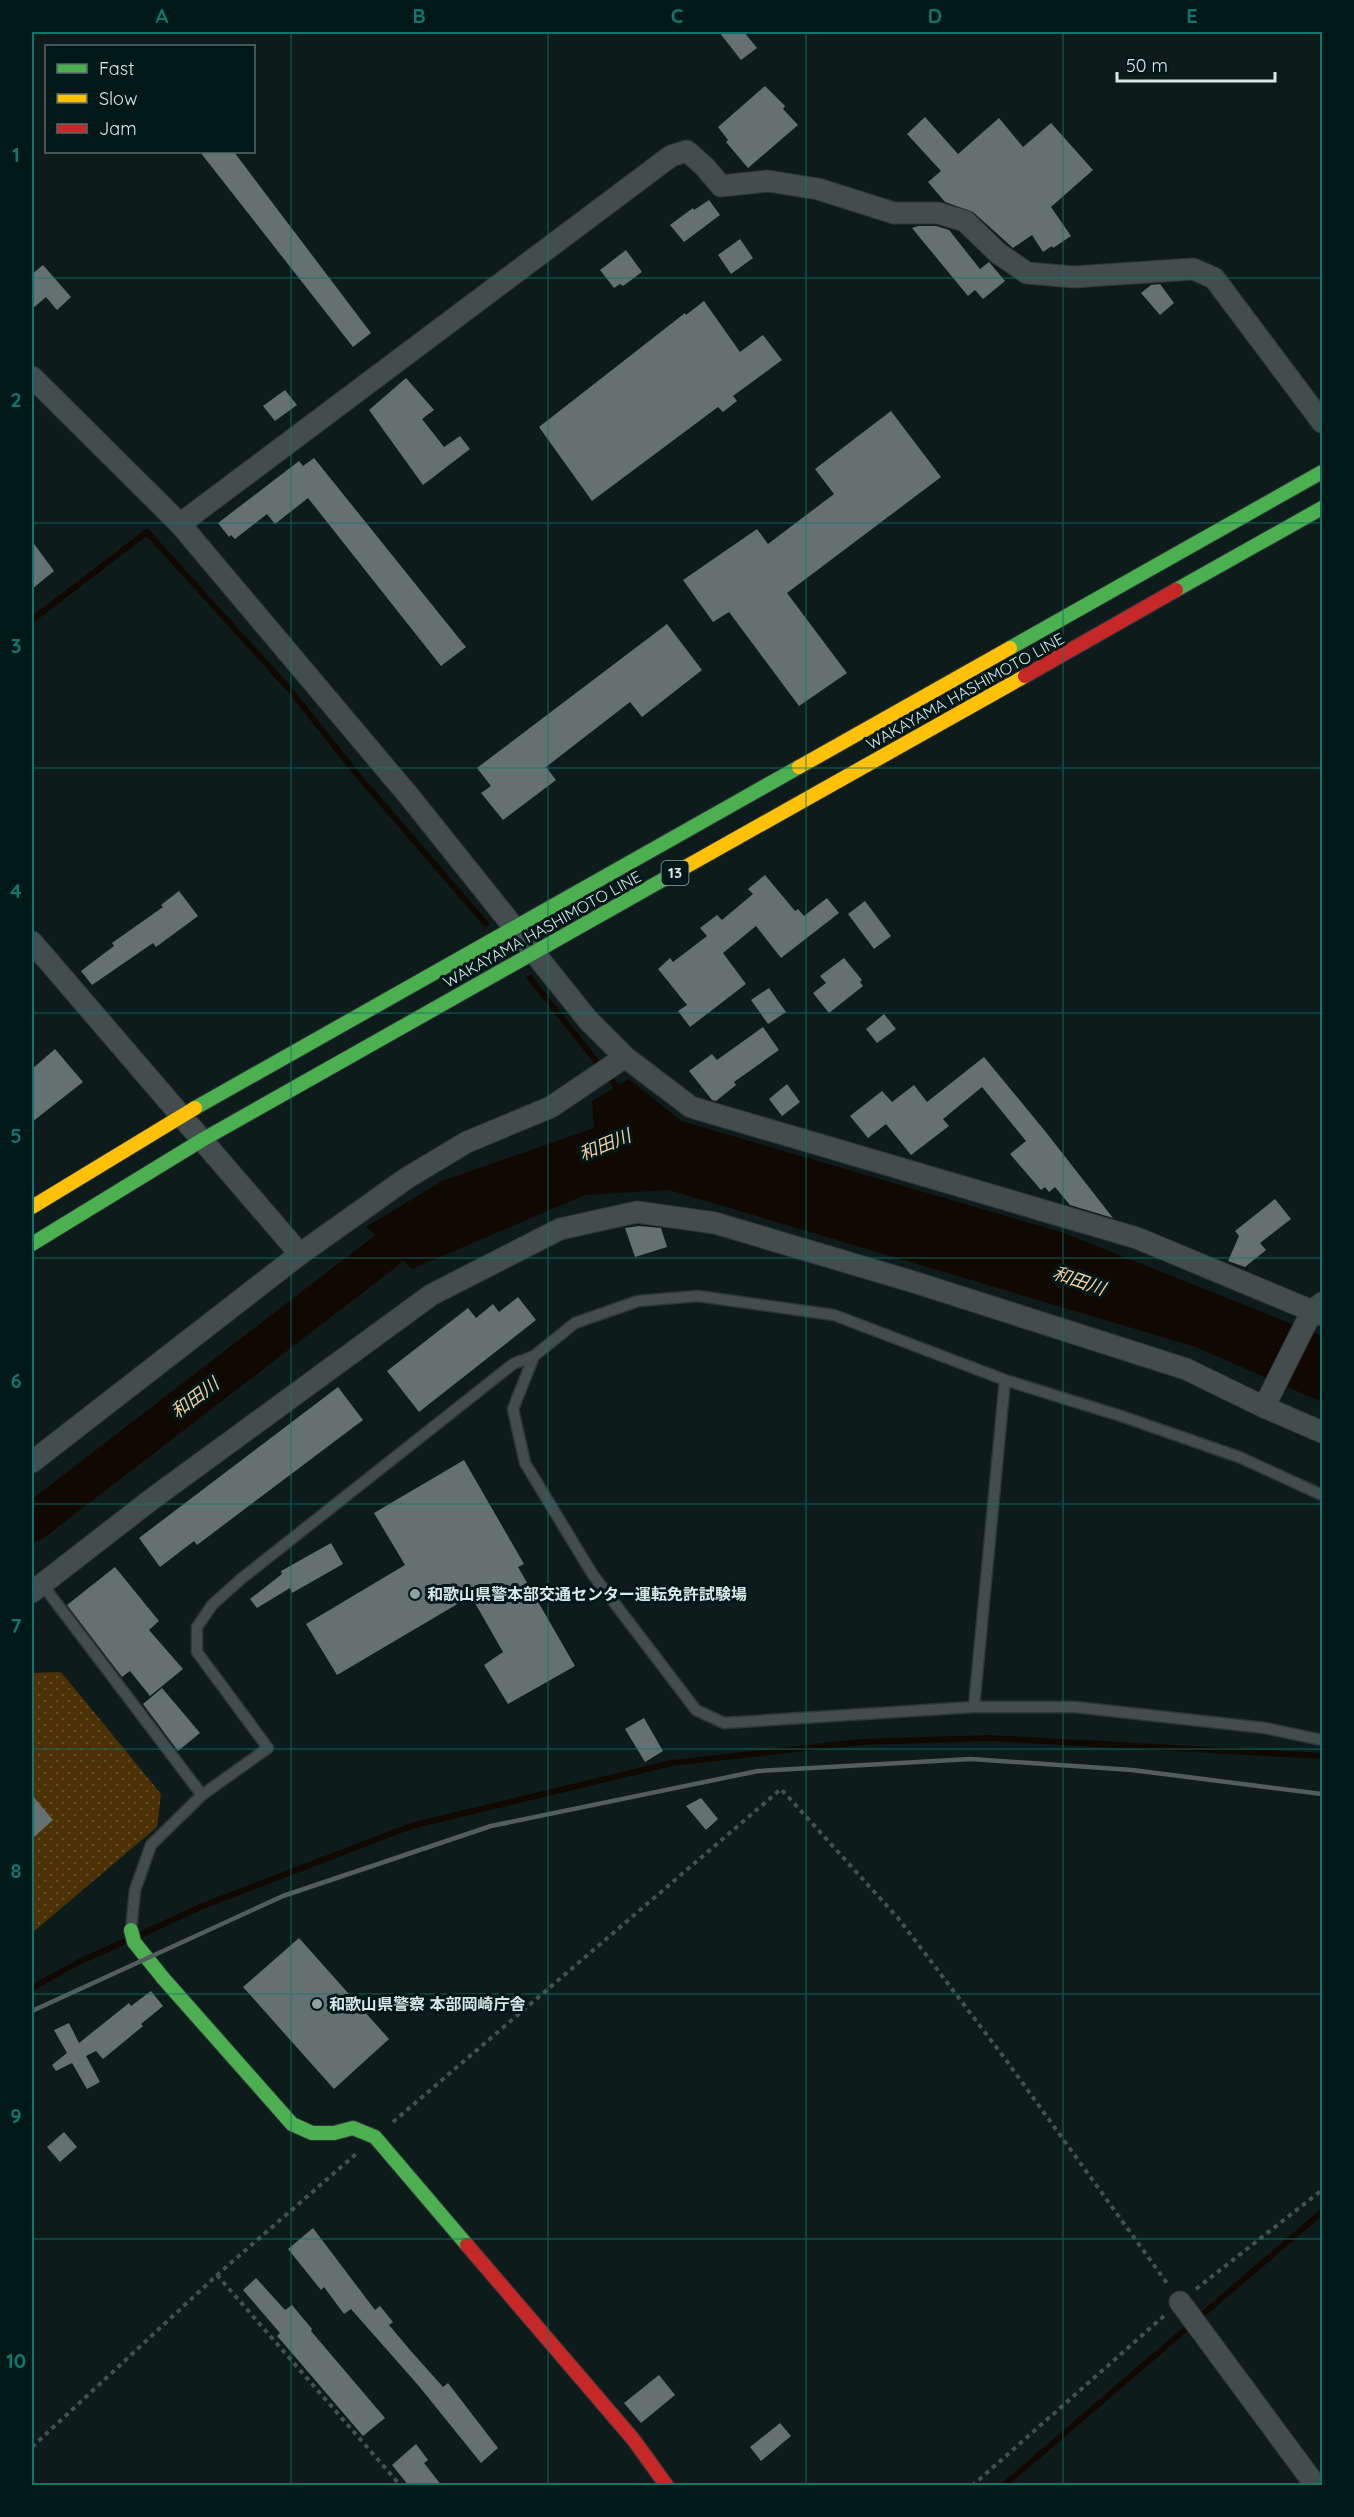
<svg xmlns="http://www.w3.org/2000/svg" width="1354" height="2517" font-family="Quicksand,'Noto Sans JP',sans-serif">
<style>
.park{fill:url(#park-dots)}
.water{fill:#120802}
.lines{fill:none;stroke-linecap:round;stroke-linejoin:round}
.stream{stroke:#120802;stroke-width:6}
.river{stroke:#120802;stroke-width:38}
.building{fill:#657171}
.lane-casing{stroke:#2e3737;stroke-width:13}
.street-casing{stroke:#2e3737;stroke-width:23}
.fast-casing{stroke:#2e3737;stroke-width:16}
.slow-casing{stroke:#2e3737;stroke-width:16}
.jam-casing{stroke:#2e3737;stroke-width:16}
.path{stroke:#45504f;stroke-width:4;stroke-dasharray:4.5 4.5;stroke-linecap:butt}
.lane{stroke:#434d4d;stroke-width:10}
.street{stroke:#434d4d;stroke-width:21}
.fast{stroke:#4caf50;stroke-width:14}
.slow{stroke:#ffc107;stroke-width:14}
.jam{stroke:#c62828;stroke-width:14}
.rail{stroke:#545d5d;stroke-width:4.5}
.grid{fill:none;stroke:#0f766e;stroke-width:1.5;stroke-opacity:0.55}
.poi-dot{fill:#92a1a0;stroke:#001817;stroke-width:2}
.labels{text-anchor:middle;stroke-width:6;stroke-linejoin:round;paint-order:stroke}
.shield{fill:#001817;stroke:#98aaa9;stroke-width:1.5}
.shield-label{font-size:15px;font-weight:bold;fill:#d9e8e7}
.street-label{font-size:16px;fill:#d9e8e7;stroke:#001817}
.poi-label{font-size:16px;font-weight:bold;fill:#d9e8e7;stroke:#001817;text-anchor:start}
.water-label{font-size:18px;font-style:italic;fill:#f7cd9d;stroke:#001817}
.neatline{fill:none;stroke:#0f766e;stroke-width:2}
.grid-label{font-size:20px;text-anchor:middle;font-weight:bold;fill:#0f766e}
</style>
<defs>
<pattern id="park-dots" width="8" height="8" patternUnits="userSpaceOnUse" patternTransform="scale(1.5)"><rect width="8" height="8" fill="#4b3104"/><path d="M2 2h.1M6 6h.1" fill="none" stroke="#644f29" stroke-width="1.8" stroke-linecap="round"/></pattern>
</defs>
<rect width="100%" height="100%" fill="#0d1c1b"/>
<path class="park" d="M 61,1672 L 161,1794 L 157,1827 L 32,1933 L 32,1673 Z"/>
<path class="water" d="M 629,1079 L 681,1121 L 1064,1233 L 1322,1336 L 1322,1402 L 1196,1347 L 669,1190 L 585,1195 L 412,1269 L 366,1227 L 442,1181 L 594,1128 L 592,1101 Z"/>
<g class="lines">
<g class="stream">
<path d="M 32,620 L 147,532 L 291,691 L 356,773 L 486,924"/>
<path d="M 530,978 L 621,1092"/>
<path d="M 140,1935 L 200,1907 L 411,1826 L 672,1763 L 860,1742 L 989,1738 L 1322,1756"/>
<path d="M 32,1988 L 77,1963 L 125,1941"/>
<path d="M 1003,2486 L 1322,2212"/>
</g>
<path class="river" d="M 32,1523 L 430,1217"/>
</g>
<g class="building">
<path d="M 719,32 L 744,32 L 757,48 L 741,60 Z"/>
<path d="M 765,86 L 785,106 L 783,109 L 798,125 L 748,168 L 726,142 L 728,140 L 718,127 Z"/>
<path d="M 925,117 L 958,154 L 999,118 L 1023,147 L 1051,123 L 1093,170 L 1051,207 L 1071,236 L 1053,248 L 1052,246 L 1043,252 L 1032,235 L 1013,248 L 973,212 L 945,202 L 928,182 L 941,171 L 907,134 Z"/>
<path d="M 200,152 L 234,152 L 371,333 L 353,347 Z"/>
<path d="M 709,200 L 720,215 L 684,242 L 670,225 L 693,208 L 694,210 Z"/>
<path d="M 918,226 L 936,226 L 949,230 L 980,269 L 989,262 L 1005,281 L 983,299 L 975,290 L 968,296 L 912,228 Z"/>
<path d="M 740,239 L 753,258 L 731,274 L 718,255 Z"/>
<path d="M 626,250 L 642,272 L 623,286 L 620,284 L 614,288 L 600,270 Z"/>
<path d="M 43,265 L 71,297 L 57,310 L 46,297 L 32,309 L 32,274 Z"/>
<path d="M 1160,284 L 1174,303 L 1160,315 L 1141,293 L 1151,285 Z"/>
<path d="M 704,301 L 740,352 L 763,335 L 782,360 L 733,396 L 737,401 L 723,412 L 718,407 L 592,501 L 539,427 L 685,313 L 686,315 Z"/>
<path d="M 406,378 L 434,410 L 422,419 L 444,447 L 460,436 L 470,449 L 423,485 L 369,410 Z"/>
<path d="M 285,390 L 297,405 L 275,421 L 263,406 Z"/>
<path d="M 891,411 L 941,477 L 787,593 L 847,673 L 799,706 L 729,612 L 713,622 L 683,580 L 757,529 L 768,544 L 834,494 L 815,469 Z"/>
<path d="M 314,458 L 466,647 L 441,666 L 308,498 L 275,524 L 267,514 L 235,539 L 231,535 L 229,537 L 218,523 L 299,461 L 303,466 Z"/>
<path d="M 32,541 L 54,571 L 32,589 Z"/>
<path d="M 667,624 L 702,670 L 642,717 L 630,702 L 546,767 L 556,780 L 503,820 L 481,793 L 491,786 L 477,768 Z"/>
<path d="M 765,875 L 795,911 L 798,909 L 804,916 L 827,898 L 839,913 L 781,958 L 756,926 L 723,953 L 746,984 L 690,1027 L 678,1011 L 687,1005 L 658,969 L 670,958 L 673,962 L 707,936 L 700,928 L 717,915 L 722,920 L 753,894 L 748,889 Z"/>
<path d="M 179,891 L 198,916 L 156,947 L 153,943 L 92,985 L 81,971 L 114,946 L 112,943 L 163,907 L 161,905 Z"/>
<path d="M 865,901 L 891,936 L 874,949 L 848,914 Z"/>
<path d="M 844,958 L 862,980 L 860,982 L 863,986 L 829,1013 L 813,993 L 826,983 L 820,976 Z"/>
<path d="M 769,988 L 786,1012 L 768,1024 L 751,1000 Z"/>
<path d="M 884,1014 L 896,1029 L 877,1043 L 866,1029 Z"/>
<path d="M 763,1027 L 779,1050 L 734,1082 L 736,1085 L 716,1101 L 712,1100 L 689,1071 L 712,1054 L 717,1060 Z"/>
<path d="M 55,1049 L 83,1082 L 32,1122 L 32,1069 Z"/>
<path d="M 984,1057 L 1045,1131 L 1113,1218 L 1070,1205 L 1055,1187 L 1049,1192 L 1045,1187 L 1041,1190 L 1010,1154 L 1026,1141 L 982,1087 L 943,1119 L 949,1126 L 911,1155 L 886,1124 L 868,1138 L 850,1116 L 882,1091 L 892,1102 L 914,1085 L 927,1102 Z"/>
<path d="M 787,1084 L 800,1102 L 782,1116 L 769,1099 Z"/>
<path d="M 1275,1199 L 1291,1219 L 1260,1243 L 1266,1250 L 1245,1267 L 1228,1261 L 1239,1236 L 1235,1231 Z"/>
<path d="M 639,1226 L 661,1228 L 667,1247 L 635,1257 L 625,1228 Z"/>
<path d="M 518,1297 L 536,1320 L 419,1412 L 387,1371 L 468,1308 L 476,1318 L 493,1304 L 499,1312 Z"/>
<path d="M 338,1387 L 363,1420 L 197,1545 L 194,1541 L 160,1567 L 139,1538 Z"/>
<path d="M 464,1460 L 524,1564 L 518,1567 L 575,1666 L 508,1704 L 484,1665 L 503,1652 L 471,1596 L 337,1675 L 306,1624 L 405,1565 L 374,1513 Z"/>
<path d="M 331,1543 L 343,1564 L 292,1593 L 290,1588 L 257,1608 L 250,1599 L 282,1574 L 281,1571 Z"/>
<path d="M 115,1567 L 159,1621 L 149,1630 L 183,1669 L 150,1696 L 130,1671 L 122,1677 L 67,1605 Z"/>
<path d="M 162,1688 L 200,1733 L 178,1751 L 143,1704 Z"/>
<path d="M 644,1718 L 663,1751 L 645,1762 L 625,1729 Z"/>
<path d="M 32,1795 L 53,1820 L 32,1839 Z"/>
<path d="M 701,1798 L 718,1819 L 706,1830 L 686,1806 Z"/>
<path d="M 299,1938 L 389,2039 L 334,2089 L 243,1987 Z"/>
<path d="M 151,1991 L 163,2006 L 141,2024 L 143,2026 L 103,2059 L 96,2051 L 86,2056 L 100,2082 L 87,2089 L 72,2063 L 56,2071 L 52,2065 L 67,2053 L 54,2030 L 69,2023 L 79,2043 L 129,2003 L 131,2006 Z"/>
<path d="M 64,2132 L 77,2147 L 60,2162 L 47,2147 Z"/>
<path d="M 313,2228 L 375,2310 L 380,2306 L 393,2322 L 389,2325 L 410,2350 L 443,2387 L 448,2383 L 498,2448 L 481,2463 L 418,2385 L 351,2309 L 344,2314 L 324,2287 L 321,2290 L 288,2249 Z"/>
<path d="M 256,2278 L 285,2310 L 292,2305 L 312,2329 L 311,2331 L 385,2418 L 363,2436 L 285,2345 L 277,2336 L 280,2333 L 243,2290 Z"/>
<path d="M 659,2375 L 675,2395 L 641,2423 L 624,2403 Z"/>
<path d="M 780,2423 L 791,2436 L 761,2461 L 750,2447 Z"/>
<path d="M 416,2444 L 428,2460 L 424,2463 L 442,2486 L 409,2486 L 392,2465 Z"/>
</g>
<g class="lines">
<defs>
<g id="lane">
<path d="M 1322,1495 L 1239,1457 L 1121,1416 L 1005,1380 L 834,1315 L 698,1296 L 638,1301 L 575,1323 L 534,1356 L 513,1409 L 525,1463 L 593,1575 L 696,1710 L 724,1723 L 974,1707 L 1075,1707 L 1265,1728 L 1322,1740"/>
<path d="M 42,1584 L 202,1795 L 151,1845 L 135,1890 L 131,1930"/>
<path d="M 974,1707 L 1005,1380"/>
<path d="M 202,1795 L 268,1748 L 197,1652 L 197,1627 L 212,1605 L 241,1579 L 513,1364 L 534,1356"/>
</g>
<g id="street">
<path d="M 32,377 L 180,524 L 409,796 L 588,1020 L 625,1057 L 691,1107 L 1137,1238 L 1322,1315"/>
<path d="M 180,524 L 671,156 L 687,151 L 705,167 L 721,186 L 768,181 L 818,189 L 894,213 L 938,213 L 965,221 L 998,253 L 1027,273 L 1074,277 L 1193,269 L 1214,278 L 1322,422"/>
<path d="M 32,942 L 300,1254"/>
<path d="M 1264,1407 L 1322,1432"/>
<path d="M 32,1462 L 300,1254 L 407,1178 L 467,1142 L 551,1107 L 625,1057"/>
<path d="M 32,1592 L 152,1499 L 431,1295 L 560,1229 L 637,1212 L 715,1223 L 917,1283 L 1186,1369 L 1264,1407 L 1312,1311 L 1322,1303"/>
<path d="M 1180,2302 L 1316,2486"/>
</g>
<g id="fast">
<path d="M 1176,590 L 1322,508"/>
<path d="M 1010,648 L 1322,472"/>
<path d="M 195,1108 L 799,767"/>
<path d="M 32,1244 L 202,1140 L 673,874"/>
<path d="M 131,1930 L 134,1942 L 163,1978 L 292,2124 L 312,2133 L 334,2133 L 353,2128 L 375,2137 L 467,2245"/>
</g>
<g id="slow">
<path d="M 799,767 L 1010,648"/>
<path d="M 673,874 L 1025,676"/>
<path d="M 32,1207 L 195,1108"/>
</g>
<g id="jam">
<path d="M 1025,676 L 1176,590"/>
<path d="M 467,2245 L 633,2439 L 667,2486"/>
</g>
</defs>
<use href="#lane" class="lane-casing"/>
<use href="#street" class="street-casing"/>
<use href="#fast" class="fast-casing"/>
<use href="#slow" class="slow-casing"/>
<use href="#jam" class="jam-casing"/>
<g class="path">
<path d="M 393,2122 L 781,1789 L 898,1918 L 1006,2060 L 1169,2286"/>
<path d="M 217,2275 L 401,2486"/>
<path d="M 1196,2289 L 1322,2190"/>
<path d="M 32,2447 L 217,2275 L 356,2154"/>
<path d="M 972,2486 L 1165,2315"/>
</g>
<use href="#lane" class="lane"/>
<use href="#street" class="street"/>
<use href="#fast" class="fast"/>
<use href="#slow" class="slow"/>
<use href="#jam" class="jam"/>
<path class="rail" d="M 32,2011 L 283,1896 L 491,1826 L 758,1771 L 971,1759 L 1132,1770 L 1322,1794"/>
</g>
<path class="grid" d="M 291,32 L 291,2486M 548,32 L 548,2486M 806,32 L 806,2486M 1063,32 L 1063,2486M 32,278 L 1322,278M 32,523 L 1322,523M 32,768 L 1322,768M 32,1013 L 1322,1013M 32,1258 L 1322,1258M 32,1504 L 1322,1504M 32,1749 L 1322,1749M 32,1994 L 1322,1994M 32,2239 L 1322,2239"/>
<g class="poi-dot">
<circle cx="415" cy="1594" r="6"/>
<circle cx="317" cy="2004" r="6"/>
</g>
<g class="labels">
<rect class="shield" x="661.5" y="861" width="27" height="24" rx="4.5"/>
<g class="shield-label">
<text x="675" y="878">13</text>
</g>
<g class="street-label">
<text transform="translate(965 691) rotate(-29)" y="6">WAKAYAMA HASHIMOTO LINE</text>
<text transform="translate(542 929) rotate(-29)" y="6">WAKAYAMA HASHIMOTO LINE</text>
</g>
<g class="poi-label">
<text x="427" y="1600">和歌山県警本部交通センター運転免許試験場</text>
<text x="329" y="2010">和歌山県警察 本部岡崎庁舎</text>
</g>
<g class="water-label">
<text transform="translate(605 1145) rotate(-22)" y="6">和田川</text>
<text transform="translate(1079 1281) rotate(19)" y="6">和田川</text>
<text transform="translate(195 1398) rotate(-37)" y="6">和田川</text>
</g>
</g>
<rect width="1354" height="2517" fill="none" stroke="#001817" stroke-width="66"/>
<rect x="45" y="45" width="210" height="108" fill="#001817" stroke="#576b6a" stroke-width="1.5"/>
<rect x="57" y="64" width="30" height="9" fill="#4caf50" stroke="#576b6a" stroke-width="1.5"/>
<text x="99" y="75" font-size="18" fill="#d9e8e7">Fast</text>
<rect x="57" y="94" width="30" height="9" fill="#ffc107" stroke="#576b6a" stroke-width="1.5"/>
<text x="99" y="105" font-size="18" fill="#d9e8e7">Slow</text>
<rect x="57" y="124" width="30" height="9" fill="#c62828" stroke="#576b6a" stroke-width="1.5"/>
<text x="99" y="135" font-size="18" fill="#d9e8e7">Jam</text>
<path d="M1117 72v9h158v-9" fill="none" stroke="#d9e8e7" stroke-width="3"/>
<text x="1126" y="72" font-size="18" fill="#d9e8e7" stroke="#001817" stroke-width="4.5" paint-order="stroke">50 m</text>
<rect x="33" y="33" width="1288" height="2451" class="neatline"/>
<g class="grid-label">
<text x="162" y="23">A</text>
<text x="419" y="23">B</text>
<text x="677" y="23">C</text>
<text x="935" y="23">D</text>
<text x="1192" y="23">E</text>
<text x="16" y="162">1</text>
<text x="16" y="407">2</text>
<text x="16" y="653">3</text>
<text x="16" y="898">4</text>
<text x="16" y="1143">5</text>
<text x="16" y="1388">6</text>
<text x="16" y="1633">7</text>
<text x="16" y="1878">8</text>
<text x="16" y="2123">9</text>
<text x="16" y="2368">10</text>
</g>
</svg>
